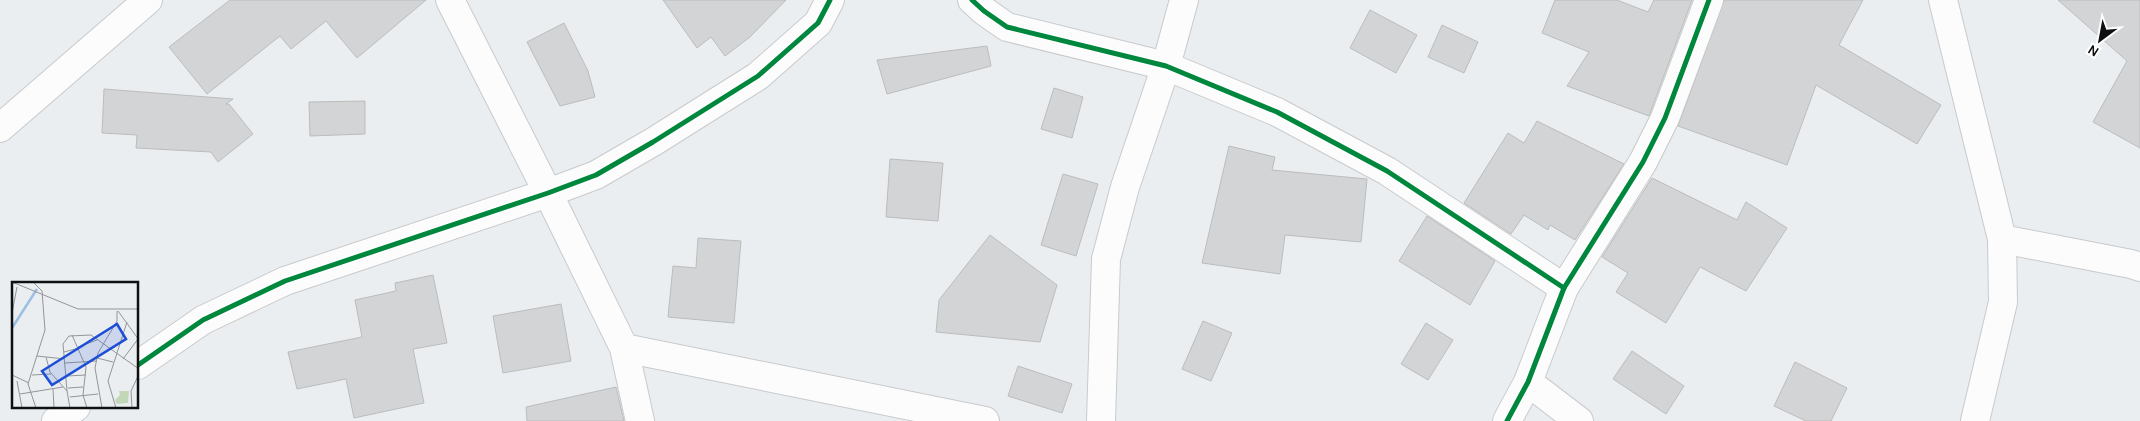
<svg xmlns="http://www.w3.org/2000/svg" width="2140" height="421" font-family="Karla,sans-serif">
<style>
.building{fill:#d3d4d5;stroke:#bcbcbd}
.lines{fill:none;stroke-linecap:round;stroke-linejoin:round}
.minor-casing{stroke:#c8cacc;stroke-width:30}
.minor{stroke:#fcfcfd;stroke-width:28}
.cycleway-casing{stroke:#fff;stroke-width:8}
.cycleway{stroke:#00873e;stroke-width:5}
.inset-river{fill:none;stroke:#9cbfe3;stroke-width:2.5}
.inset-road{fill:none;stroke:#939597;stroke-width:1}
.view{fill:#1d4ed8;fill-opacity:0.15;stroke:#1d4ed8;stroke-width:2.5}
.inset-edge{fill:none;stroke:#0e1011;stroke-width:2.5}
</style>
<rect width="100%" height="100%" fill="#ebeef0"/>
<g class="building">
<path d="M 230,0 L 426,0 L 357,58 L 326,21 L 291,49 L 280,36 L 207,94 L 169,47 Z"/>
<path d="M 663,0 L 786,0 L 750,37 L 725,56 L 711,37 L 697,48 Z"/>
<path d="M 1555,0 L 1617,0 L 1648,12 L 1654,0 L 1692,0 L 1649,116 L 1567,86 L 1589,52 L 1542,33 Z"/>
<path d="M 1724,0 L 1863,0 L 1839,45 L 1941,105 L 1917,144 L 1816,85 L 1787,165 L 1678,126 Z"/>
<path d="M 2058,0 L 2140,0 L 2140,148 L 2093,122 L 2127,61 Z"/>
<path d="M 1370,10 L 1417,35 L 1396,73 L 1350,48 Z"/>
<path d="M 564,23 L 588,71 L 595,97 L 560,106 L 527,42 Z"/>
<path d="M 1442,25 L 1478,42 L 1464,73 L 1428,57 Z"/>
<path d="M 987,46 L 991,66 L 887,94 L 877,60 Z"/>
<path d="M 1054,88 L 1083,97 L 1072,138 L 1041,129 Z"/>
<path d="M 104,89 L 233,99 L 226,104 L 229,104 L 253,134 L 218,162 L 211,152 L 136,148 L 137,135 L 102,133 Z"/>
<path d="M 365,101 L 365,134 L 310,136 L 309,102 Z"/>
<path d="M 1537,121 L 1624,164 L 1575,240 L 1550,225 L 1548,230 L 1524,215 L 1511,234 L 1464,203 L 1508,133 L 1524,143 Z"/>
<path d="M 1229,146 L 1275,157 L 1272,170 L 1367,179 L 1361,242 L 1285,235 L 1280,274 L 1202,263 Z"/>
<path d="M 890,159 L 943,163 L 938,221 L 886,217 Z"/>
<path d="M 1063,174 L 1098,184 L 1076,256 L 1041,245 Z"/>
<path d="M 1652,178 L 1737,220 L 1746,202 L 1787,228 L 1746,291 L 1700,267 L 1666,323 L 1616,292 L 1628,273 L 1602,257 Z"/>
<path d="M 1427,216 L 1495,261 L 1470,305 L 1399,261 Z"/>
<path d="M 990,235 L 1057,285 L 1040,342 L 936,332 L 939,300 Z"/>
<path d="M 698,238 L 741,241 L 734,323 L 668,317 L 673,266 L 696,268 Z"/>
<path d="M 433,275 L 447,343 L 413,349 L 424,403 L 354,418 L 346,379 L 297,389 L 288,352 L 362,337 L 355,300 L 396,291 L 395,283 Z"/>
<path d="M 561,304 L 571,361 L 503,373 L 493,316 Z"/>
<path d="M 1203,321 L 1232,333 L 1211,381 L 1182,369 Z"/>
<path d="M 1426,323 L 1453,340 L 1428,380 L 1401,364 Z"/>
<path d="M 1632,351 L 1684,386 L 1666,414 L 1613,379 Z"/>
<path d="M 1795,362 L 1847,388 L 1831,421 L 1806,421 L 1774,406 Z"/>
<path d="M 1018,366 L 1072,384 L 1062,413 L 1008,396 Z"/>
<path d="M 616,387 L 624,421 L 527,421 L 526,407 Z"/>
</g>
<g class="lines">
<defs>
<g id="minor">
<path d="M 450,0 L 548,193 L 624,348 L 640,421"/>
<path d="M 972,0 L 984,11 L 1007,27 L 1166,66 L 1277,112 L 1387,171 L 1564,288"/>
<path d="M 1943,0 L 2002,239 L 2003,302 L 1975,421"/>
<path d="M 0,128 L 148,0"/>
<path d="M 2002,239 L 2131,264 L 2140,267"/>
<path d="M 624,348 L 985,421"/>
<path d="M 138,365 L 203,320 L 285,281 L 548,193 L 596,175 L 653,142 L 758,76 L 818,23 L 830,0"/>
<path d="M 1528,382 L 1579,421"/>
<path d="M 56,421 L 76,407"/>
<path d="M 1101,421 L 1106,259 L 1125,187 L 1166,66 L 1184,0"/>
<path d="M 1507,421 L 1528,382 L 1564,288 L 1643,162 L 1665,118 L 1709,0"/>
</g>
</defs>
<use href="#minor" class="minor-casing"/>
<use href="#minor" class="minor"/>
<defs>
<g id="cycleway">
<path d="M 972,0 L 984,11 L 1007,27 L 1166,66 L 1277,112 L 1387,171 L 1564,288"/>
<path d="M 138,365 L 203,320 L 285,281 L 548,193 L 596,175 L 653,142 L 758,76 L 818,23 L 830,0"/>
<path d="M 1507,421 L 1528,382 L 1564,288 L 1643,162 L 1665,118 L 1709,0"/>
</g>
</defs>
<use href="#cycleway" class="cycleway-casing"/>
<use href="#cycleway" class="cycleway"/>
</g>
<g transform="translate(12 282)">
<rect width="126" height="126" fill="#ebeef0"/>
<path d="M 107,109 L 117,109 L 116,121 L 105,122 L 103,118 L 108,113 Z" fill="#c2d7b7"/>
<path class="inset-river" d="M 0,46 L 25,7"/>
<path class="inset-road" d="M 0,0 L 66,27 L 127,27M 21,0 L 30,9 L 33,48 L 16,102 L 24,126M 106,29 L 127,58M 0,31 L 5,5M 60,53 L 74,85 L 71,113 L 75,126M 66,65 L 85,58M 52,70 L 67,66M 25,74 L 53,77M 34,75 L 38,90 L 55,109 L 58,126M 85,76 L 101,80M 111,77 L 126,57M 53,81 L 84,79M 0,93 L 17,101M 20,93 L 39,92M 55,94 L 74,93M 5,99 L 10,126M 56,106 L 71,105M 41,107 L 42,126M 55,109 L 51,62 L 57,54 L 79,53 L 127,87M 8,112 L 51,105M 58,115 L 86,112M 90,126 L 83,86 L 86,71 L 105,39 L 105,29M 104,126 L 96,99 L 115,40M 120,126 L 119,109 L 127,92"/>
<path class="view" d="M 105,42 L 114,57 L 40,103 L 30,89 Z"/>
<rect width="126" height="126" class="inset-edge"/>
</g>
<g transform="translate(2100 40) rotate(212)" stroke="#ffffff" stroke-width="4" paint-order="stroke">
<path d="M0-4L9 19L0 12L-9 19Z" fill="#0e1011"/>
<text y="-8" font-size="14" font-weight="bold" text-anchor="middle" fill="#0e1011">N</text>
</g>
</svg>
